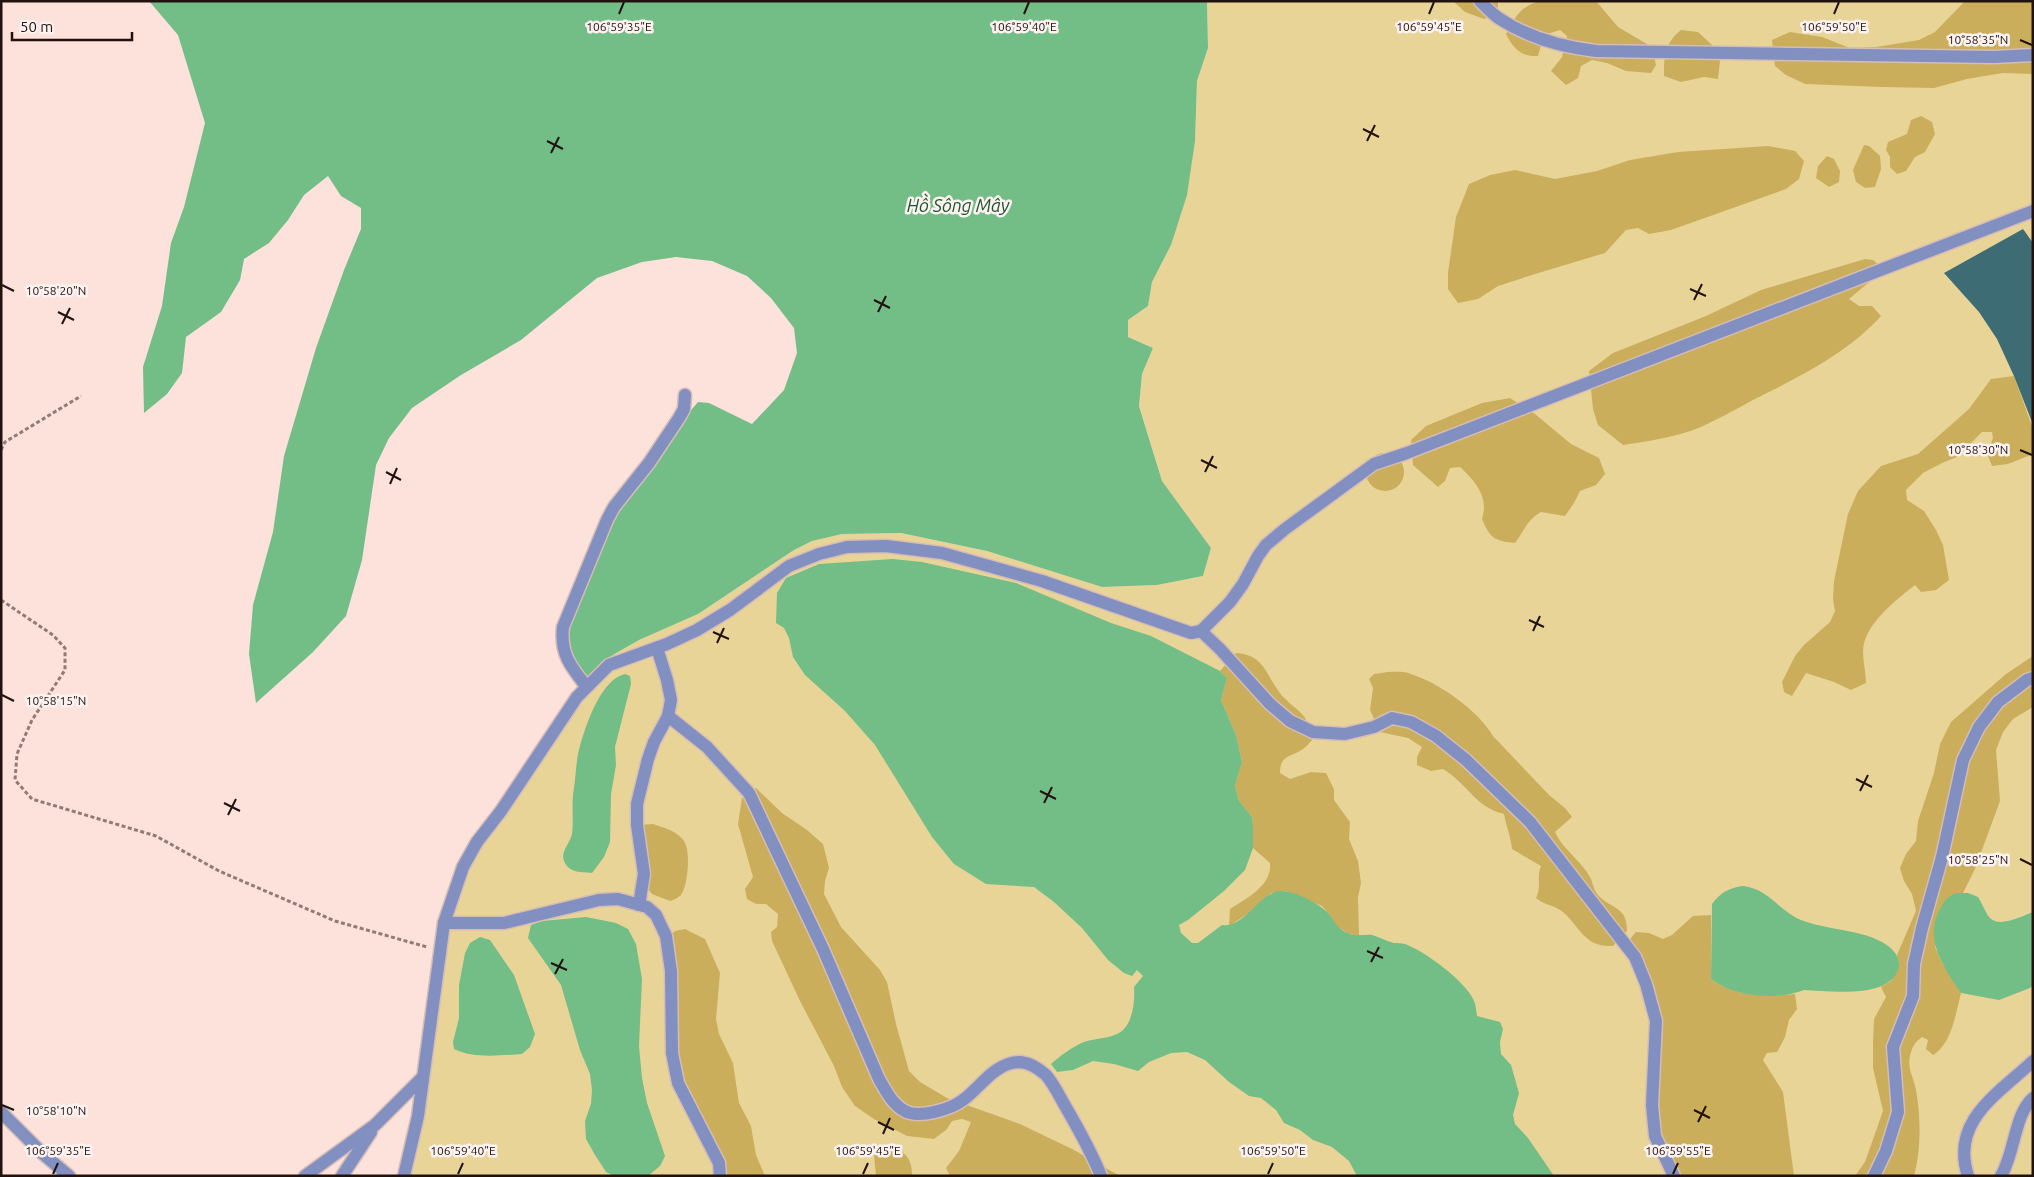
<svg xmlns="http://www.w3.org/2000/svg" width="2034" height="1177" font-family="Ubuntu,sans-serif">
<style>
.green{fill:#e9d498}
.forest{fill:#caae5b}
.water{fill:#73bd87}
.building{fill:#3d6c75}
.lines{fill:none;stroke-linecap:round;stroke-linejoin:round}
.minor-casing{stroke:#d5bcb6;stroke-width:15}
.path{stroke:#917b76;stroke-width:3;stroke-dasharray:4 2.5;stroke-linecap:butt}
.minor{stroke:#818fc1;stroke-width:12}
.ticks{fill:none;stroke:#21120f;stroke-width:2}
.labels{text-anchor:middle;stroke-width:5;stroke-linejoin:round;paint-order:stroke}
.water-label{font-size:18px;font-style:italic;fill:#1e5430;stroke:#fcf3f1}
.ticks-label{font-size:12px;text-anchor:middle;fill:#21120f;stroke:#fcf3f1;stroke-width:5;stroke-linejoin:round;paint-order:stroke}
</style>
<rect width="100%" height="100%" fill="#fde1db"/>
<path class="green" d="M 1207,1 L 2033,1 L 2033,1176 L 410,1176 L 449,926 L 467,869 L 585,679 L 603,661 L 618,652 L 639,640 L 698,614 L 794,550 L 812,541 L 842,534 L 901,533 L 987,551 L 1102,587 L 1157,585 L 1203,576 L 1211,548 L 1162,481 L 1139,405 L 1142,374 L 1153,348 L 1128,337 L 1128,320 L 1148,306 L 1152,282 L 1171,245 L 1195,141 L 1197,81 L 1208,48 Z"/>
<g class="forest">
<path d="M 1453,1 L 1498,1 L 1498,12 L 1484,19 L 1465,12 Z"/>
<path d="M 1539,1 L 1596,1 L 1618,27 L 1652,47 L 1656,65 L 1651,73 L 1626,71 L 1607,63 L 1592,60 L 1581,66 L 1578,78 L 1566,85 L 1551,71 L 1562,57 L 1567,36 L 1560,30 L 1544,35 L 1538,56 C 1521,57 1513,48 1506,34 C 1516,16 1519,8 1539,1 Z"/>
<path d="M 1965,1 L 2033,1 L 2033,74 L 2003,73 L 1967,79 L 1934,88 L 1882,87 L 1805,84 L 1786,75 L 1775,66 L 1772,40 L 1790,32 L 1822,37 L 1850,48 L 1876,47 L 1919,40 L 1935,32 Z"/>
<path d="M 1681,30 L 1698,32 L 1712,45 L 1720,61 L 1718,79 L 1704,77 L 1681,82 L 1664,76 C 1664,55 1665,43 1681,30 Z"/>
<path d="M 1921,116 L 1932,122 L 1935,134 L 1925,152 L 1915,157 L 1906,171 L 1897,174 L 1890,167 L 1890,157 L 1886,150 L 1888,142 L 1907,134 L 1911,120 Z"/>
<path d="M 1864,145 L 1869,146 L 1880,156 L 1881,169 L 1875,187 L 1865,188 L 1856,182 L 1853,170 Z"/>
<path d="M 1768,146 L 1795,151 L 1804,161 L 1799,179 L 1786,189 L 1671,230 L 1649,234 L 1638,228 L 1626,230 L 1605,253 L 1535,274 L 1498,286 L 1478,299 L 1458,303 L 1448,289 L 1448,273 L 1456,217 L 1469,184 L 1490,175 L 1515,170 L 1555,179 L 1597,171 L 1630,160 L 1678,152 Z"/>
<path d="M 1827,156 L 1834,159 L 1840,171 L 1839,182 L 1829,187 L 1816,178 L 1818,166 Z"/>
<path d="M 1865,259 L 1873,260 L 1879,265 L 1874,278 L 1849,299 L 1859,306 L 1872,306 L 1881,316 C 1847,354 1797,378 1751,401 C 1735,410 1718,419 1701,427 C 1677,437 1649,441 1623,445 L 1598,425 L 1593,409 L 1589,371 L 1613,353 L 1706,316 L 1761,290 Z"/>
<path d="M 2014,376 L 2033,429 L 2033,454 L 2008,464 L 1992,466 L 1987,453 L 1993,438 L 1992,432 L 1982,432 L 1957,457 L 1942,463 L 1923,473 L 1906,490 L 1907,500 L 1924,511 L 1936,530 L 1943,545 L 1949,580 L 1936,590 L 1921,592 L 1915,585 C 1896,600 1863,625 1863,652 C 1863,662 1866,673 1866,683 L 1851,690 L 1834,682 L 1806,673 L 1792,696 L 1784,692 L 1782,682 L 1795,656 L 1804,645 L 1830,622 L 1835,611 L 1833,599 L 1834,581 L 1848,514 L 1858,491 L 1881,466 L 1918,454 L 1969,409 L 1991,379 Z"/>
<path d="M 1510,398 L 1535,414 L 1571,444 L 1599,458 L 1605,474 L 1596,485 L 1580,491 L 1574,503 L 1565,516 L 1541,512 C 1526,521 1525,530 1515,543 C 1494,541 1490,538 1482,519 C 1489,497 1476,482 1460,467 L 1450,468 L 1445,481 L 1438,487 L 1413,465 L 1411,440 L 1426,426 L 1482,403 Z"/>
<circle cx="1385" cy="472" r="19"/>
<path d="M 1236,653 C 1265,655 1265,674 1280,693 C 1286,702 1296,707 1303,715 C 1308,721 1310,732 1312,740 C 1309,743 1306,747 1303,749 C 1291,758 1280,754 1280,773 L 1290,779 L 1311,772 L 1326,773 L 1334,789 L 1334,800 L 1350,822 L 1349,839 L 1358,861 L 1361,883 L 1358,897 L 1359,936 L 1349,934 L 1335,925 L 1329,914 L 1322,906 L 1286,891 L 1271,893 L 1249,913 L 1229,926 L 1230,909 C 1247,898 1272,886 1270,863 L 1253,848 L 1253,825 L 1252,817 L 1239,801 L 1235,786 L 1242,762 L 1236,735 L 1221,700 L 1227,678 L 1220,671 Z"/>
<path d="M 2033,656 L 2033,707 L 2013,719 L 2003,732 L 1996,750 L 2000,801 L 1975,869 L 1963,893 L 1956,893 L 1935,947 L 1942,963 L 1961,993 C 1956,1012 1952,1044 1933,1055 L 1926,1049 L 1928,1040 L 1922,1037 C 1915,1042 1912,1047 1910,1056 C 1907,1069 1914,1078 1916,1090 C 1921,1117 1921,1150 1914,1176 L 1855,1176 L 1865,1162 L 1883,1111 L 1873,1068 L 1873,1043 L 1874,1019 L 1886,997 L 1881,987 L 1891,981 L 1899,962 L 1897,955 L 1916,911 L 1912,894 L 1904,881 L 1900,868 L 1906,854 L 1916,841 L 1918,821 L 1934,773 L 1940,744 L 1951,722 L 2006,674 Z"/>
<path d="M 1388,672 C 1395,672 1404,671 1411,674 C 1439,683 1478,710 1493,736 L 1549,795 L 1565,808 L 1572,817 L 1555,832 C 1563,850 1582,861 1591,879 C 1593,885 1595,893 1600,897 C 1614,910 1627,907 1627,931 L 1613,946 C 1608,946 1602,946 1597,944 C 1581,939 1574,919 1560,910 C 1551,904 1544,905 1536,898 C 1542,886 1536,878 1541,866 L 1512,849 C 1511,837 1506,826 1504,814 C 1475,807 1468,784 1443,769 L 1431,771 L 1417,765 L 1417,757 L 1422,747 L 1408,738 L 1380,732 L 1370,710 L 1373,688 L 1369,679 L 1374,674 Z"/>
<path d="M 756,788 L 782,813 L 807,830 L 823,844 L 829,868 L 825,881 L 824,894 L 841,927 L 880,970 L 887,982 L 896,1024 L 909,1071 L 920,1082 L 947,1098 L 1020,1124 L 1074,1150 L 1120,1176 L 950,1176 L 946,1168 L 959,1151 L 971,1122 L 962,1119 L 952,1121 L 946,1130 L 934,1139 L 907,1136 L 874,1119 L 855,1106 L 842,1087 L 834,1066 L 800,1001 L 772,941 L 771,932 L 777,927 L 778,914 L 766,904 L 756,904 L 747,899 L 745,889 L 753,877 L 738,824 L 742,798 Z"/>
<path d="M 653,824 C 665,828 677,831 684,841 C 691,851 688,886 681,895 C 678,898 674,900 670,901 L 652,894 L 646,886 L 640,825 Z"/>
<path d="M 1711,915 L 1711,979 C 1734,997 1768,997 1795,994 L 1797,1009 L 1789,1020 L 1785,1037 L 1777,1052 L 1767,1053 L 1763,1060 L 1783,1092 L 1794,1176 L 1678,1176 L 1658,1136 L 1656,1106 L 1659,1043 L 1629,944 L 1631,938 L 1636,932 L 1649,933 L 1663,939 L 1672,935 L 1693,916 Z"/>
<path d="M 685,929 L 705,939 L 720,973 L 716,1019 L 719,1034 L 733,1063 L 739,1103 L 751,1126 L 756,1155 L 765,1176 L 724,1176 L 682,1083 L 675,1052 L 670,936 L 675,931 Z"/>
<path d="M 882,1146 C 902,1149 912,1154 912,1176 L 876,1176 L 874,1155 Z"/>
</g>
<g class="water">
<path d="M 149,1 L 1207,1 L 1208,48 L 1197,81 L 1195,141 L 1187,195 L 1171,245 L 1152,282 L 1148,306 L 1128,320 L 1128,337 L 1153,348 L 1142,374 L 1139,406 L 1162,481 L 1211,548 L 1203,576 L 1157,585 L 1102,587 L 987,551 L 901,533 L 842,534 L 812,541 L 794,550 L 698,614 L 639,640 L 618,652 L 603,661 L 585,679 L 569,655 L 566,627 L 617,508 L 682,421 L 698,402 L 709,403 L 752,424 L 784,390 L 797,353 L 794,328 L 771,298 L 747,276 L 712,261 L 676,257 L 642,262 L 597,278 L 521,340 L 461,375 L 412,408 L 389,438 L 376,465 L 362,560 L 346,616 L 313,652 L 256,703 L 249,654 L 253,605 L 273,532 L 284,456 L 316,348 L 344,270 L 361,229 L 361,208 L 341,196 L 328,176 L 304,195 L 288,220 L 269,243 L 244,259 L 240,280 L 221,312 L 186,337 L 182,373 L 167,394 L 144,413 L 143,367 L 162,306 L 171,243 L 184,207 L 205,123 L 178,35 Z"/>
<path d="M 893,559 L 922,562 L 1016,583 L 1111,623 L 1151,636 L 1220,671 L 1227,678 L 1221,700 L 1236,735 L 1242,762 L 1235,786 L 1239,801 L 1252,817 L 1253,825 L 1253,848 L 1245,870 L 1224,891 L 1188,920 L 1179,925 L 1181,933 L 1192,943 L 1198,943 L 1222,925 C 1246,928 1260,890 1282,891 C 1294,891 1321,904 1329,914 C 1335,922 1338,930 1350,934 C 1357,937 1365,934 1372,935 C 1379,937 1386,941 1394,943 C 1397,943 1401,943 1405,944 C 1423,950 1467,982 1474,1001 C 1476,1005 1476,1011 1477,1016 L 1500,1022 L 1503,1029 L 1500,1042 L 1501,1054 L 1511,1065 L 1519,1093 L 1513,1115 L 1515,1124 L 1528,1138 L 1554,1176 L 1357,1176 L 1349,1161 L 1332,1147 L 1313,1140 L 1300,1130 L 1284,1123 L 1276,1110 L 1261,1098 L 1249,1096 L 1229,1082 L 1205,1060 L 1187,1052 L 1171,1053 L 1149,1062 L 1138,1071 L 1114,1064 L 1093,1061 L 1073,1070 L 1057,1072 L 1051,1064 C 1060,1056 1072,1047 1084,1042 C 1095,1038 1112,1039 1122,1031 C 1133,1022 1135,1000 1134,987 L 1143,976 L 1137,970 L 1132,976 L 1124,973 L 1108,960 L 1082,928 L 1054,902 L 1034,887 L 986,884 L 954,864 L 932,837 L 875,745 L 845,711 L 805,675 L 793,657 L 789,638 L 784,628 L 776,623 L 777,593 L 786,578 L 819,564 Z"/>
<path d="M 625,674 L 630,676 L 631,684 L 615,747 L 616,765 L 611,794 L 610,842 L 604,857 L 592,873 C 582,872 570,873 565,863 C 559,852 570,844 572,834 C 574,819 571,803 574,788 C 576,775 576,759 580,746 C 586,725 601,679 625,674 Z"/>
<path d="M 1743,886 C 1769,889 1778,910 1801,920 C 1827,930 1858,929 1882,942 C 1891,947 1900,955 1899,966 C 1893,1000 1830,991 1804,990 C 1777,1001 1734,997 1711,979 L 1712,904 C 1721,892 1729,888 1743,886 Z"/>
<path d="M 1956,893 L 1968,893 L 1978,897 C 1982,903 1986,914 1990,918 C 2000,928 2022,916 2033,912 L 2033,985 L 2030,988 L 1999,1000 L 1961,993 C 1945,969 1925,942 1938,913 C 1943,903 1946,897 1956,893 Z"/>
<path d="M 586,917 L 616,923 L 628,929 L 636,944 L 642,979 L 639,1046 L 642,1078 L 647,1103 L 665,1156 L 660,1166 L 648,1176 L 614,1176 L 606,1172 L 595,1155 L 586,1139 L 585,1121 L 591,1104 L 592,1090 L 590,1074 L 580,1050 L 561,985 L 528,938 L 531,925 L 542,921 Z"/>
<path d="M 480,937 L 490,940 L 514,975 L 535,1034 L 530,1047 L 522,1054 C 501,1055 474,1059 454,1049 L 453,1042 L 459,1018 L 459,985 L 465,953 L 470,943 Z"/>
</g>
<path class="building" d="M 2023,229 L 2033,243 L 2032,422 L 2014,376 L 1997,339 L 1979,312 L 1944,273 Z"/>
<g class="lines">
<defs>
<g id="minor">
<path d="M 1480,1 C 1486,7 1493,15 1500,19 C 1529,38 1562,47 1596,51 L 1994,57 L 2033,55"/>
<path d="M 1201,631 L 1220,649 L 1270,704 L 1290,721 L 1313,732 L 1345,734 L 1374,727 L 1392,718 L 1411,722 L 1436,736 L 1466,760 L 1530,822 L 1635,957 L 1646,984 L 1656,1021 L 1652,1105 L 1655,1136 L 1674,1176"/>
<path d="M 586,686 C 570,666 560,653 563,627 L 607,520 L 614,507 L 649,463 L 679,418 L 684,409 L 685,395"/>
<path d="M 668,716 L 707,747 L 749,793 L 823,949 L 879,1079 C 886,1091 892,1104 905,1111 C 919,1119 951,1109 963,1100 C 980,1088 994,1063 1019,1062 C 1029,1062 1039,1069 1046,1075 C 1053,1083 1059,1095 1064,1104 C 1078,1128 1091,1151 1101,1176"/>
<path d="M 639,905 L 644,874 L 637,825 L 637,804 L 648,759 L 654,742 L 668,716 L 671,700 L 667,680 L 657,648"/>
<path d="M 444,923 L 504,923 L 599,900 L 618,899 L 647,907 L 656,915 L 666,936 L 671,971 L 672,1053 L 678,1083 L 719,1163 L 720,1176"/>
<path d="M 1,1112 L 42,1153 L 69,1176"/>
<path d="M 305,1176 L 375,1125 L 423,1077"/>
<path d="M 342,1176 L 371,1132"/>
<path d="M 404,1176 L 418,1116 L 444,923 L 463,867 L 477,842 L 501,811 L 577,697 L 609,665 L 667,644 L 697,630 L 730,610 L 789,566 L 819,554 L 847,547 L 886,546 L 942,553 L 1042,581 L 1191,633 L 1201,631 L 1230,602 L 1243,584 L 1258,556 L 1266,545 L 1285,529 L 1374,464 L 1407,453 L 2033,211"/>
<path d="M 1874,1176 L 1886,1151 L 1898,1112 L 1893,1047 L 1913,996 L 1914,964 L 1922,928 L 1942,857 L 1963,760 L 1979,727 L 1998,702 L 2027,680 L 2033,678"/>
<path d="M 1968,1176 C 1950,1121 1998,1094 2033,1061"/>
<path d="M 2001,1176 C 2015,1153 2014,1115 2033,1098"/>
</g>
</defs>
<use href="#minor" class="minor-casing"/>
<g class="path">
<path d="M 1,450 L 5,442 L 81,396"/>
<path d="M 1,600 L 53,635 L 65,648 L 65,670 L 32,720 L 17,754 L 15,780 L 32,799 L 156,836 L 219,871 L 335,921 L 427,947"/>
</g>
<use href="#minor" class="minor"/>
</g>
<path class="ticks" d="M 619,14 L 624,2M 1024,14 L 1029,2M 1429,14 L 1434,2M 1834,14 L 1839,2M 2020,40 L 2032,45M 1363,129 L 1379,137M 547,141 L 563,149M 1367,141 L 1375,125M 551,153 L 559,137M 2,285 L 14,291M 1690,289 L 1706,296M 874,300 L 890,308M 1694,300 L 1702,284M 58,312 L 74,320M 878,312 L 886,296M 62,324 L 70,308M 2020,450 L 2032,455M 1201,460 L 1217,468M 386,472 L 401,480M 1205,472 L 1213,456M 390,484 L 397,468M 1529,620 L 1544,627M 1533,631 L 1540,616M 713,632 L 729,639M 717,643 L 724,628M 2,695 L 14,701M 1856,779 L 1872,787M 1040,791 L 1056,799M 1860,791 L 1868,775M 224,803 L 240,811M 1044,803 L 1052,787M 228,815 L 236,799M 2020,859 L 2032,865M 1367,951 L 1383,958M 1371,962 L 1379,947M 551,963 L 567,970M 555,974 L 563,959M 2,1105 L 14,1110M 1694,1110 L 1710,1118M 878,1122 L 894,1130M 1698,1122 L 1706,1106M 883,1134 L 890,1118M 53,1174 L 58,1163M 458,1174 L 463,1163M 863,1174 L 868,1163M 1268,1174 L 1273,1163M 1673,1174 L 1678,1163"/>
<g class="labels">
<g class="water-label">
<text x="958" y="212">Hồ Sông Mây</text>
</g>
</g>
<g class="ticks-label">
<text x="619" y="31">106°59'35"E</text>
<text x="1024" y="31">106°59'40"E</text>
<text x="1429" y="31">106°59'45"E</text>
<text x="1834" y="31">106°59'50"E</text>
<text x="1978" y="44">10°58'35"N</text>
<text x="56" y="295">10°58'20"N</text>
<text x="1978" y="454">10°58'30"N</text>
<text x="56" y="705">10°58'15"N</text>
<text x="1978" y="864">10°58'25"N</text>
<text x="56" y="1115">10°58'10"N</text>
<text x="58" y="1155">106°59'35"E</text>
<text x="463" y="1155">106°59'40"E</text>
<text x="868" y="1155">106°59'45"E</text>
<text x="1273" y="1155">106°59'50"E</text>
<text x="1678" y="1155">106°59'55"E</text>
</g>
<rect width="2034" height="1177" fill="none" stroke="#21120f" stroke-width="5"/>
<path d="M12 32v8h120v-8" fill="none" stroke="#21120f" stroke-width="2.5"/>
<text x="20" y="32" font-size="15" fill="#21120f" stroke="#fcf3f1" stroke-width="4" paint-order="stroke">50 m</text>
</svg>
